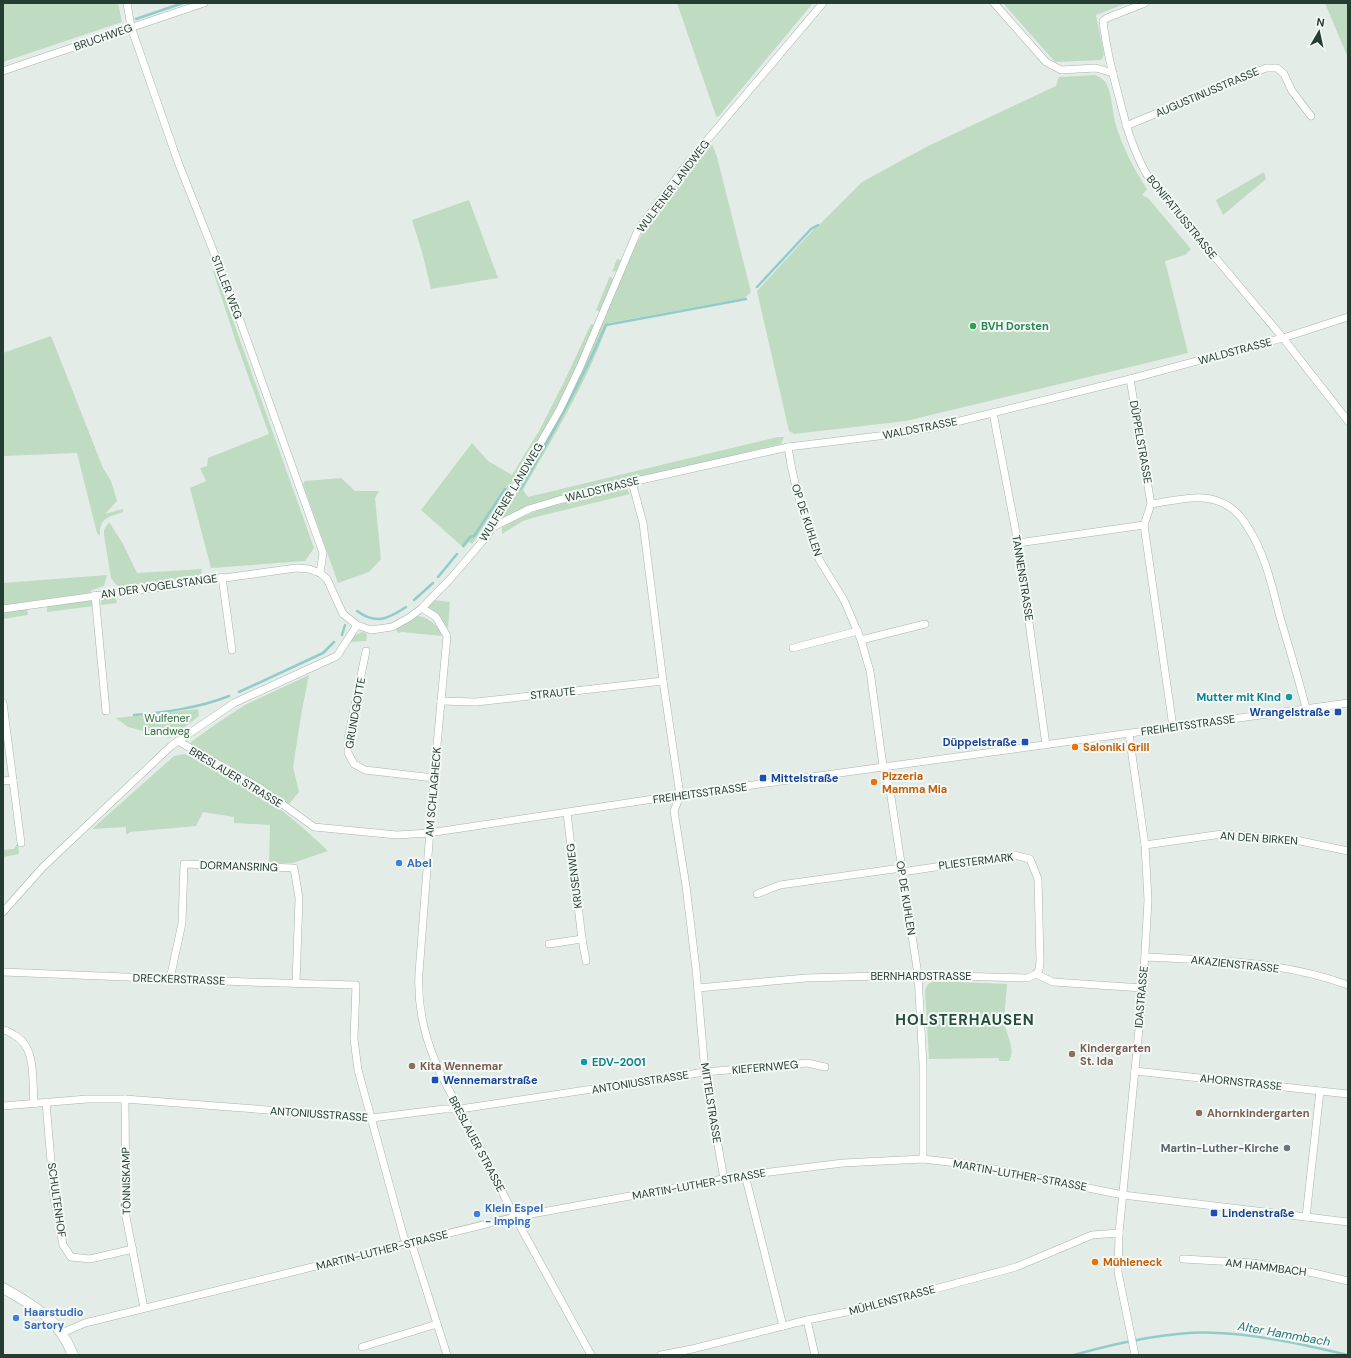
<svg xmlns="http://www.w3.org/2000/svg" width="1351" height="1358" font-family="'DM Sans',sans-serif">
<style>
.green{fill:#bfdbc2}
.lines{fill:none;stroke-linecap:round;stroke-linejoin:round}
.stream{stroke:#92ccca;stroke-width:2.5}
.street-casing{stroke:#a7b4ad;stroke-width:8}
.secondary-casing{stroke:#a3b7ad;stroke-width:11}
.street{stroke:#fff;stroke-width:7}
.secondary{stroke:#fff;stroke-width:10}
.leisure-dot{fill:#2e9e5b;stroke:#f4f9f6;stroke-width:1.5}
.culture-dot{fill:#0f9aa8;stroke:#f4f9f6;stroke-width:1.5}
.transit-dot{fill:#1a4fb4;stroke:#f4f9f6;stroke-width:1.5}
.food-dot{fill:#e8710a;stroke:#f4f9f6;stroke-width:1.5}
.shop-dot{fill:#3f7fe0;stroke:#f4f9f6;stroke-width:1.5}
.education-dot{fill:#8d6e63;stroke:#f4f9f6;stroke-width:1.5}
.worship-dot{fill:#6b7280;stroke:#f4f9f6;stroke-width:1.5}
.labels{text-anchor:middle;stroke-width:4;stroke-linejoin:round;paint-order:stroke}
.street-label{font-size:11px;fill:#253c32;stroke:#f4f9f6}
.leisure-label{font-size:11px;font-weight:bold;fill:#27864d;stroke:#f4f9f6;text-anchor:start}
.culture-label{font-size:11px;font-weight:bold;fill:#0d838f;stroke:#f4f9f6;text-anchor:end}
.transit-label{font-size:11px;font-weight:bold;fill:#164399;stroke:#f4f9f6;text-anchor:start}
.park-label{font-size:11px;fill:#336f40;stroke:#f4f9f6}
.food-label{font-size:11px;font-weight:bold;fill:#c56008;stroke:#f4f9f6;text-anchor:start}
.shop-label{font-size:11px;font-weight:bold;fill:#366cbe;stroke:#f4f9f6;text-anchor:start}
.education-label{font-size:11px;font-weight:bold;fill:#785e54;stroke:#f4f9f6;text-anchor:start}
.worship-label{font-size:11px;font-weight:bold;fill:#5b616d;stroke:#f4f9f6;text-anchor:end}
.water-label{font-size:12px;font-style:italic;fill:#257372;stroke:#f4f9f6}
.district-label{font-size:15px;font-weight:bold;letter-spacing:1px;fill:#234c3b;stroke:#f4f9f6}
</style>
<rect width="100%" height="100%" fill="#e4ece7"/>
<g class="green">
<path d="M 3,3 L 118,3 L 122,22 L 3,62 Z"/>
<path d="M 677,3 L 813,3 L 718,117 L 716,116 Z"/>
<path d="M 1003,3 L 1127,3 L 1096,15 L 1104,54 L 1103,57 L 1101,60 L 1055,62 Z"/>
<path d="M 1325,3 L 1347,3 L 1348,6 L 1348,58 Z"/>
<path d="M 1095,75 C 1100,77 1105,80 1107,85 C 1112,96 1112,110 1115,122 C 1122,146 1133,168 1147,189 L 1142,195 L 1148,198 L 1191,249 L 1185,255 L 1165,261 L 1188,353 L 906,421 L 794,434 L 789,431 L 757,291 L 813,230 L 818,226 L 862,182 L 928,146 L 1056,86 L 1059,77 Z"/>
<path d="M 712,144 L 717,157 L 751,292 L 745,298 L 608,323 C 587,382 554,436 523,490 L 528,497 L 778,437 L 784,437 L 781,444 L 689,466 L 499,521 L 540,449 L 634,248 C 655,210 682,178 710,145 Z"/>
<path d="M 1264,172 L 1266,179 L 1223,215 L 1216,200 Z"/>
<path d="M 469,200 L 498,278 L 431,289 L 422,252 L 412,220 Z"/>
<path d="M 617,259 L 621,260 L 617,271 L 612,272 Z"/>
<path d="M 215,270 L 314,548 L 305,561 L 211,568 L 190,488 L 206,481 L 200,468 L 207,466 L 208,458 L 269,434 L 236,342 L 213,271 Z"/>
<path d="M 610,276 L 613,279 L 600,312 L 596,310 Z"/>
<path d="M 591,324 L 595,325 C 588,340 583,356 576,370 C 547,430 511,485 475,540 L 472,544 L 469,542 L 464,548 L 421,510 L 472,443 L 488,461 L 512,475 L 539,431 L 564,382 Z"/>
<path d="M 51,336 L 103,468 L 111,481 L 117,501 L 105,514 L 123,509 L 123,512 C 108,517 99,518 100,536 L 97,533 L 77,453 L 3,456 L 3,353 Z"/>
<path d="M 341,478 L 355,491 L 379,491 L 375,498 L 381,559 L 369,572 L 338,583 L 303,484 L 305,481 Z"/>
<path d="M 624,488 L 627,489 L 630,494 L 536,517 L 523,521 L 502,534 L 502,527 L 514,520 L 544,508 Z"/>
<path d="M 109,522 L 123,544 L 137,573 L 202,569 L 201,576 L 123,587 C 118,587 114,583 111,578 L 104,535 L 104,530 Z"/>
<path d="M 107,575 L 104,586 L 92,590 L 89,593 L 3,605 L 3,583 Z"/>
<path d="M 115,595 L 117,603 L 101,605 L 101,599 L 104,596 Z"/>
<path d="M 90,600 L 93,603 L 94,606 L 47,612 L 47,606 Z"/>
<path d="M 433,600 L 450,602 L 448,628 L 429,610 L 428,607 Z"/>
<path d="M 27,608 L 28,615 L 3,619 L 3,614 L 9,611 Z"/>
<path d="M 418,616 C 427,617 440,626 442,636 L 402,632 L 398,633 L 396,629 L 413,617 Z"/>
<path d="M 362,632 L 366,633 L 367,635 L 366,641 L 350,642 L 354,636 Z"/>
<path d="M 309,675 L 302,710 L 293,767 L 299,792 L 289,804 C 259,782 227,762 192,748 L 191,742 L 216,724 L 245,705 Z"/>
<path d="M 198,709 L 199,716 L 170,738 L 128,727 L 116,718 Z"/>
<path d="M 185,754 C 240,776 286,810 328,851 L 293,863 L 269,863 L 270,825 L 234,823 L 234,817 L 203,812 L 196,826 L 130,832 L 126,835 L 126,827 L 92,829 L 174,756 Z"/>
<path d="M 17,844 L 18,844 L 19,854 L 3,857 L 3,850 L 14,849 Z"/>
<path d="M 934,981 L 1007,984 C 1007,995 1003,1015 1005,1025 C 1007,1038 1016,1048 1009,1061 L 999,1061 L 999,1058 L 929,1059 L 925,990 L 928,984 Z"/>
</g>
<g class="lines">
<g class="stream">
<path d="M 136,19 L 183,3"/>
<path d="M 757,287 L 811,229 L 818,225"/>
<path d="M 519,490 L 521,488 C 552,435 581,382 606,325 L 746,299"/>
<path d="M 463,546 L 470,537 L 474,536 L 505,489 L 507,490"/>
<path d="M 438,577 L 457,554"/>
<path d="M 414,600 L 433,583"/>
<path d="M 357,611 C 376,625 388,619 406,607"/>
<path d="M 342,635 L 345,625"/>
<path d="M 239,692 L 323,653 L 334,642"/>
<path d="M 134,715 C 166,712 199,708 229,696"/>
<path d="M 1074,1355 C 1117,1343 1173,1330 1218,1333 C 1262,1335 1305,1345 1348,1355"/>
</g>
<defs>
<g id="street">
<path d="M 127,3 L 131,27 L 178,162 L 232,298 L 323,553 L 320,573"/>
<path d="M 994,3 L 1046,62 L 1061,70 L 1096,68 L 1113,73"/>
<path d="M 1145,3 L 1107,18 L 1103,21 C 1106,47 1112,72 1119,97 C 1126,126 1134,154 1150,180 L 1283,338 L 1348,421"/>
<path d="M 3,71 L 204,3"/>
<path d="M 1126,126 L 1266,68 L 1277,68 L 1284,74 L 1292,91 L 1311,116"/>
<path d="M 1130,379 L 1151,504"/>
<path d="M 993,413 L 1018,543 L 1046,745"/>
<path d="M 788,447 L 791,465 L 797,492 L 814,547 L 820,561 L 844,600 L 861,640 L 870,671 L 883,766 L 890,790 L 918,975 L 923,1065 L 923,1159"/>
<path d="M 632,482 L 643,523 L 663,681 L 680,795 L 674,811 L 686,886 L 696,969 L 705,1072 L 724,1179"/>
<path d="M 491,528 L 529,509 L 559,500 L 632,482 L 788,447 L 895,434 L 936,427 L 1130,379 L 1283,338 L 1348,317"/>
<path d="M 1018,543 L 1144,525"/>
<path d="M 222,577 L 232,650"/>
<path d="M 95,595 L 106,711"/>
<path d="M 422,608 L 436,617 L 447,636 L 434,778 L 419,973 C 416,1022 435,1069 460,1109 L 515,1217 L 591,1355"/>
<path d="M 3,609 L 296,568 L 309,569 L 320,573 L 327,579 L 343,614 L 357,625 L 371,630 L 392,627 L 410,617 L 422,608 L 451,578 L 487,536 L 560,409 L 580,367 L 638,230 L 687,164 L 823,3"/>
<path d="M 861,640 L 925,624"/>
<path d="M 793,648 L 858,631"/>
<path d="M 366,651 L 348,739 L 348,753 L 354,764 L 365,770 L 434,778"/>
<path d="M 441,701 L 476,702 L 663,681"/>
<path d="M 3,703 L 21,843"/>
<path d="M 1173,727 L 1144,525 L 1151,504 C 1173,501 1199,493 1220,502 C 1231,506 1241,516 1247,526 C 1265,553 1272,586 1280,617 C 1289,647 1298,677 1306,708"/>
<path d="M 1129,734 L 1145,845 L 1148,900 L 1143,988 L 1119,1233 L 1118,1272 L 1135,1355"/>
<path d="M 178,741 L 260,788 L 314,827 L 397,835 L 429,833 L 680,795 L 1348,703"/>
<path d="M 3,781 L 13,780"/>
<path d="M 567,813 L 582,939 L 586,961"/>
<path d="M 1145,845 L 1222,834 L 1291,839 L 1348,851"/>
<path d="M 902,872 L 1015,855 L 1030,859 L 1038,879 L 1040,961 L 1039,970 L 1036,974"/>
<path d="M 757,894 L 780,885 L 901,868"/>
<path d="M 3,912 L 43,867 L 171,746 L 234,703 L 337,656 L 357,625"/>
<path d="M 549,944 L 582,939"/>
<path d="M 1145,957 C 1213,960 1283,961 1348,985"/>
<path d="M 3,972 L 248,982 L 356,985 L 354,1039 L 358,1070 L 404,1238 L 413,1248 L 447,1355"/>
<path d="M 1036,974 L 1053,982 L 1143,988"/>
<path d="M 170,979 L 182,923 L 184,864 L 294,868 L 299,898 L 296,984"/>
<path d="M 698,988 L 806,978 L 918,975 L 1028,978 L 1036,974"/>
<path d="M 3,1030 C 7,1030 11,1033 14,1035 C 37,1046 32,1082 34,1104"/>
<path d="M 1135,1071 L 1348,1094"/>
<path d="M 125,1099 L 126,1217 L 144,1308"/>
<path d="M 46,1102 L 54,1198 L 63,1245 L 71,1257 L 90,1259 L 133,1249"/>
<path d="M 3,1106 L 87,1099 L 125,1099 L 372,1118 L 444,1109 L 460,1109 L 705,1072 L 807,1063 L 825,1067"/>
<path d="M 745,1175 L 783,1326"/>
<path d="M 1306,1217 L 1320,1091"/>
<path d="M 1183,1259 L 1253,1263 L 1314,1273 L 1348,1281"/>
<path d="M 807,1320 L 815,1355"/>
<path d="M 62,1333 L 85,1323 L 515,1217 L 745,1175 L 843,1163 L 923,1159 L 974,1165 L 1123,1195 L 1348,1222"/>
<path d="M 362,1347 L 437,1324"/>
<path d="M 661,1355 L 692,1349 L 807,1320 L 861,1309 L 1016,1267 L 1092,1235 L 1119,1233"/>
</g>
<path id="secondary" d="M 3,1288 C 36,1307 58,1318 73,1355"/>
</defs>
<use href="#street" class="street-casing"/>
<use href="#secondary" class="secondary-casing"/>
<use href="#street" class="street"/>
<use href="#secondary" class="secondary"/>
</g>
<circle class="leisure-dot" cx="973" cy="326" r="4"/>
<g class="culture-dot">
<circle cx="1289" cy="697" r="4"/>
<circle cx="584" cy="1062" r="4"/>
</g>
<g class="transit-dot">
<rect x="1334" y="708" width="8" height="8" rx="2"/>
<rect x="1021" y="738" width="8" height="8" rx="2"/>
<rect x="759" y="774" width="8" height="8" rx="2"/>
<rect x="431" y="1076" width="8" height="8" rx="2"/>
<rect x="1210" y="1209" width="8" height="8" rx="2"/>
</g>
<g class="food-dot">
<circle cx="1075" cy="747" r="4"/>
<circle cx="874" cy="782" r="4"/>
<circle cx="1095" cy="1262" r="4"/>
</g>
<g class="shop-dot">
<circle cx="399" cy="863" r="4"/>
<circle cx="477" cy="1214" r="4"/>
<circle cx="16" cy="1318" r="4"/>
</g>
<g class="education-dot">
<circle cx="1072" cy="1054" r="4"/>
<circle cx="412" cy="1066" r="4"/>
<circle cx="1199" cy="1113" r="4"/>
</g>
<circle class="worship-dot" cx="1287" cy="1148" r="4"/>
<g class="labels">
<g class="street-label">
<text transform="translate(103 37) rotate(-19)" y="4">BRUCHWEG</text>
<text transform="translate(1207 92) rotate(-23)" y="4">AUGUSTINUSSTRASSE</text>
<text transform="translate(673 186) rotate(-53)" y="4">WULFENER LANDWEG</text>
<text transform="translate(1182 217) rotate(51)" y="4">BONIFATIUSSTRASSE</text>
<text transform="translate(227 287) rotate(69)" y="4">STILLER WEG</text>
<text transform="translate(1235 351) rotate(-15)" y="4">WALDSTRASSE</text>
<text transform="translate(920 428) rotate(-11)" y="4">WALDSTRASSE</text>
<text transform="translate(1141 442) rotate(80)" y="4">DÜPPELSTRASSE</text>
<text transform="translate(602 489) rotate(-14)" y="4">WALDSTRASSE</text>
<text transform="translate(511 492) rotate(-59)" y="4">WULFENER LANDWEG</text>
<text transform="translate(807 520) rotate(72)" y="4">OP DE KUHLEN</text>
<text transform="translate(1023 578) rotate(81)" y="4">TANNENSTRASSE</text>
<text transform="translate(159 586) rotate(-8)" y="4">AN DER VOGELSTANGE</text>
<text transform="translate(553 693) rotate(-6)" y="4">STRAUTE</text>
<text transform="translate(355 713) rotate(-80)" y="4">GRUNDGOTTE</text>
<text transform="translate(1188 725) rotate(-8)" y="4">FREIHEITSSTRASSE</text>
<text transform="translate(236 777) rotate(31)" y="4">BRESLAUER STRASSE</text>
<text transform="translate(433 792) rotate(-85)" y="4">AM SCHLAGHECK</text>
<text transform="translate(700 793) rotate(-8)" y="4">FREIHEITSSTRASSE</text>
<text transform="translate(1259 838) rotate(4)" y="4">AN DEN BIRKEN</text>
<text transform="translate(976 861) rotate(-7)" y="4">PLIESTERMARK</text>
<text transform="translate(239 866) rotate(2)" y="4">DORMANSRING</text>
<text transform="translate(574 876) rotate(-97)" y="4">KRUSENWEG</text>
<text transform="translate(906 898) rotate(81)" y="4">OP DE KUHLEN</text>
<text transform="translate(1235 964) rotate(6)" y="4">AKAZIENSTRASSE</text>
<text x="921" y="980">BERNHARDSTRASSE</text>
<text transform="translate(179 979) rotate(2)" y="4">DRECKERSTRASSE</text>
<text transform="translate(1141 997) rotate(-85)" y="4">IDASTRASSE</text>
<text transform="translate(765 1067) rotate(-5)" y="4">KIEFERNWEG</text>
<text transform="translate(640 1082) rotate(-9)" y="4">ANTONIUSSTRASSE</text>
<text transform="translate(1241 1082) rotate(6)" y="4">AHORNSTRASSE</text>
<text transform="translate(711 1103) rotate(81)" y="4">MITTELSTRASSE</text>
<text transform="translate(319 1114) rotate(4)" y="4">ANTONIUSSTRASSE</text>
<text transform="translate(477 1144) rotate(62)" y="4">BRESLAUER STRASSE</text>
<text transform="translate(1020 1175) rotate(10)" y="4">MARTIN-LUTHER-STRASSE</text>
<text transform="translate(126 1181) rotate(-91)" y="4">TÖNNISKAMP</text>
<text transform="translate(699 1184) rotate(-10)" y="4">MARTIN-LUTHER-STRASSE</text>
<text transform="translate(57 1200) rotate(82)" y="4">SCHULTENHOF</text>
<text transform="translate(382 1250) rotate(-14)" y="4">MARTIN-LUTHER-STRASSE</text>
<text transform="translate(1266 1267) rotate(7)" y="4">AM HAMMBACH</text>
<text transform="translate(892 1300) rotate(-15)" y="4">MÜHLENSTRASSE</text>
</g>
<g class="leisure-label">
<text x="981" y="330">BVH Dorsten</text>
</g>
<g class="culture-label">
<text x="1281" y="701">Mutter mit Kind</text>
<text x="592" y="1066" text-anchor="start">EDV-2001</text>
</g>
<g class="transit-label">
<text x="1330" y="716" text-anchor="end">Wrangelstraße</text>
<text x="1017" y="746" text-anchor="end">Düppelstraße</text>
<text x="771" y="782">Mittelstraße</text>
<text x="443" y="1084">Wennemarstraße</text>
<text x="1222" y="1217">Lindenstraße</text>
</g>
<g class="park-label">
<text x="167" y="722">Wulfener<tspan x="167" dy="13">Landweg</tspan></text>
</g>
<g class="food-label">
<text x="1083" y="751">Saloniki Grill</text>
<text x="882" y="780">Pizzeria<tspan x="882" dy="13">Mamma Mia</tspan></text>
<text x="1103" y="1266">Mühleneck</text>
</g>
<g class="shop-label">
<text x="407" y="867">Abel</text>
<text x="485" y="1212">Klein Espel<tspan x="485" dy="13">- Imping</tspan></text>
<text x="24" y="1316">Haarstudio<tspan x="24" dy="13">Sartory</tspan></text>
</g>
<g class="education-label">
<text x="1080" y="1052">Kindergarten<tspan x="1080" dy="13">St. Ida</tspan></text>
<text x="420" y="1070">Kita Wennemar</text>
<text x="1207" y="1117">Ahornkindergarten</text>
</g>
<g class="worship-label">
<text x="1279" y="1152">Martin-Luther-Kirche</text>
</g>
<g class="water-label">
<text transform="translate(1284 1334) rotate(10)" y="4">Alter Hammbach</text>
</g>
<g class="district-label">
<text x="965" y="1025">HOLSTERHAUSEN</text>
</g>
</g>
<rect width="1351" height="1358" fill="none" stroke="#253c32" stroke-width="8"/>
<g transform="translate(1319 32) rotate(9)" stroke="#f4f9f6" stroke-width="3" paint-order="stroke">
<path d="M0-3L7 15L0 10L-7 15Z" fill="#253c32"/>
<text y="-6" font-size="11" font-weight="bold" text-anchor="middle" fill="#253c32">N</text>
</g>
</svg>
